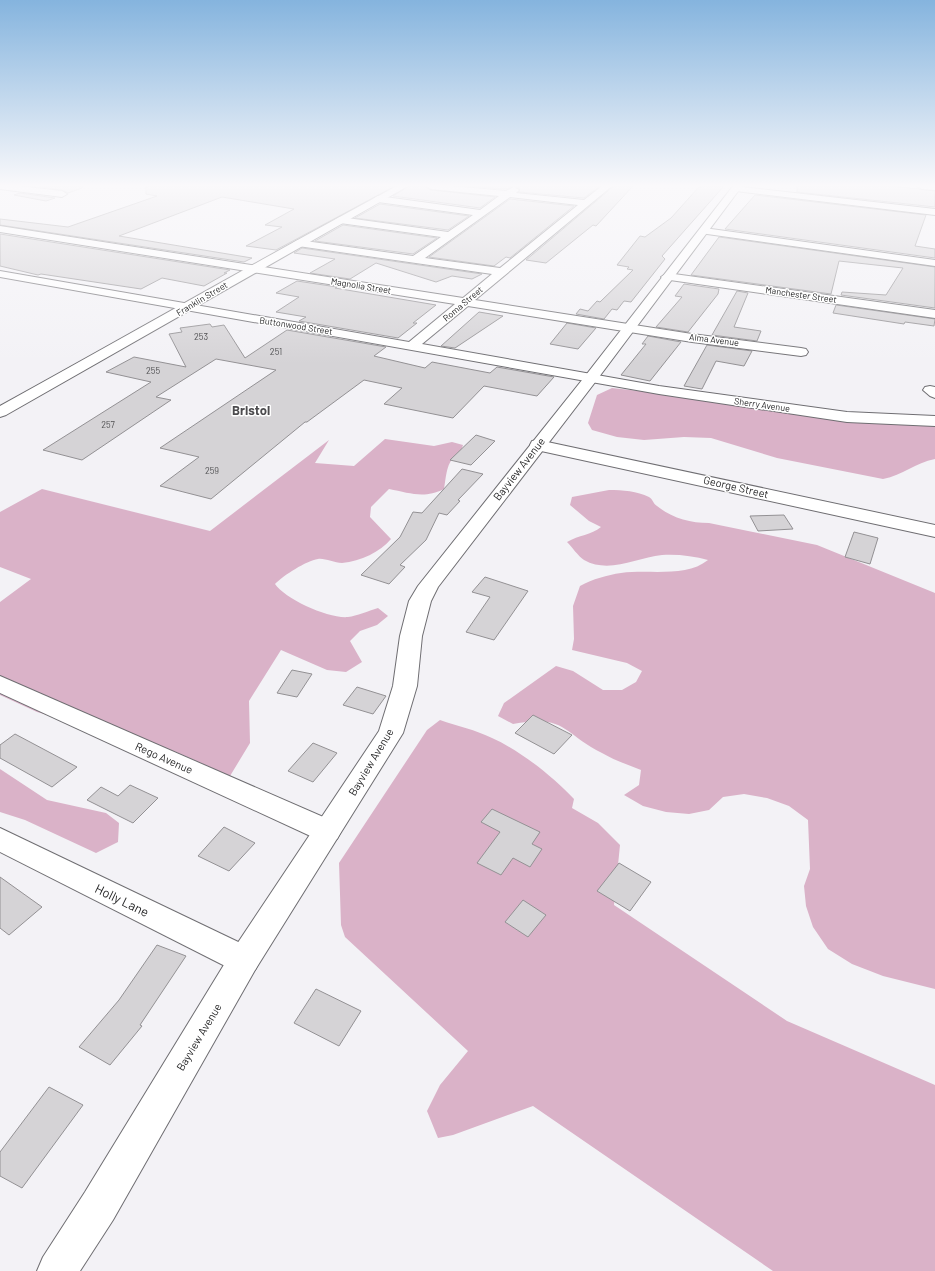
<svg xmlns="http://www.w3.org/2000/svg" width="935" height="1271" font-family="Barlow,sans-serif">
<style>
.forest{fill:#dab2c8}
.building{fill:#d5d3d6;stroke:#939194}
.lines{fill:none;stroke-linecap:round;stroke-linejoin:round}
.minor-casing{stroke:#6f6e72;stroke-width:2}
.tertiary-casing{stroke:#6f6e72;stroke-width:2}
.secondary-casing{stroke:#6f6e72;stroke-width:2}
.minor{fill:#fff;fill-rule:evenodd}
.tertiary{fill:#fff;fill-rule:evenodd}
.secondary{fill:#fff;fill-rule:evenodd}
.labels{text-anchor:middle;stroke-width:3;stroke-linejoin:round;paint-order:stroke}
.far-street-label{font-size:9px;fill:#272728;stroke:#fff}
.number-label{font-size:9px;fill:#525254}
.street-label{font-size:11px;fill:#272728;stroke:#fff}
.far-district-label{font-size:13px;font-weight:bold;fill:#4c4b4e;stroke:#fff}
.near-street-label{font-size:13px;fill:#272728;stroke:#fff}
</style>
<rect width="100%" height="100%" fill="#f3f2f6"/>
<g class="forest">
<path d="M 612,388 L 816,410 L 935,420 L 935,459 C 915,463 903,475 883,479 L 777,458 L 711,438 L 684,437 L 644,440 L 617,437 L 592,430 L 588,423 L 597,395 Z"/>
<path d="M 385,439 L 434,446 L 452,442 L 463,445 L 461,451 C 446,461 447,472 444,489 C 424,499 410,493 389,489 L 371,507 L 370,517 L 391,539 C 380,552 361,561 342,563 C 334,563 325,558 318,559 C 306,561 284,575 275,584 C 285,599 329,619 348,617 C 357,616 368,611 378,608 L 388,616 L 377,625 L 360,631 L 350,641 L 362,662 L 346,672 L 327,670 L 281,650 L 249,701 L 250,743 L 230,776 L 176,752 L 37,712 L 0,695 L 0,602 L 31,579 L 0,567 L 0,512 L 42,489 L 210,531 L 329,440 L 315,463 L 354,466 Z"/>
<path d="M 609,490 C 623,490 637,491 649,497 C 653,499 653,504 657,506 C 672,518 690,523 709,523 L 817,545 L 935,593 L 935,989 L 883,976 L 852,964 L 828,949 L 813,927 L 806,906 L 804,886 L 810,869 L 808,820 L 789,806 L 767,798 L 744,794 L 723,797 L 709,810 L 689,814 L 666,812 L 643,806 L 624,795 L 639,785 L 641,770 C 628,765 614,760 602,753 C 562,733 566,714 513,724 L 498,716 L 504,703 L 556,666 L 573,671 L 603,690 L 622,690 L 636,682 L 642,671 L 627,663 L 572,650 L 574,639 L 573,606 L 580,586 C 593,579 607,575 621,573 C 649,569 686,578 708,560 C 694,556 677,554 662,555 C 636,558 609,574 584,560 C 578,556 572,547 567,542 C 579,535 591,535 601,527 L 589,521 L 570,505 L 572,497 Z"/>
<path d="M 440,720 C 457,726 476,730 492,738 C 521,751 552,776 574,799 L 572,808 L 598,823 L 620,845 L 614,905 L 787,1021 L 935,1085 L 935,1271 L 773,1271 L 533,1106 L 453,1135 L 438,1138 L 427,1111 L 440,1085 L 468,1051 L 345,937 L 341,925 L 339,863 L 427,730 Z"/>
<path d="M 0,769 L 47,800 L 106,813 L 119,823 L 118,842 L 96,853 L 25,820 L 0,812 Z"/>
</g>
<g class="building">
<path d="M 44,186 L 82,186 L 82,188 L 68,193 L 62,190 L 40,187 Z"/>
<path d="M 146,186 L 395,186 L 276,250 L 246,246 L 282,227 L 265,225 L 294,209 L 222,197 L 119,236 L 252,258 L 244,262 L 0,225 L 0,219 L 68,227 L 157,196 L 146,194 Z"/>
<path d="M 409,186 L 425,186 L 431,190 L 495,197 L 480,208 L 393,196 Z"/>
<path d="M 464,186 L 600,186 L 584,198 L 519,192 L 520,189 L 515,186 L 506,189 Z"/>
<path d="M 614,186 L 633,186 L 596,226 L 593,225 L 546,263 L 526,260 Z"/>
<path d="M 704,186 L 724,186 L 662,256 L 665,259 L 631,302 L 624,301 L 617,310 L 612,309 L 604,319 L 576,314 L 580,309 L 588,311 L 597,301 L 600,302 L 633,270 L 627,269 L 629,267 L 617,265 L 640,236 L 645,237 L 671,218 L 698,188 Z"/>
<path d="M 797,186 L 889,186 L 919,189 L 935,191 L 935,207 L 797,192 Z"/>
<path d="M 20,193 L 55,198 L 46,201 L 14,195 Z"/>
<path d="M 755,195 L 926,215 L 915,246 L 935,249 L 935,258 L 725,229 Z"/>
<path d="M 510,199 L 574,206 L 510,258 L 506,257 L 494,266 L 429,257 Z"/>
<path d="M 380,204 L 469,216 L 448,230 L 355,218 Z"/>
<path d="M 343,225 L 437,238 L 413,254 L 315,241 Z"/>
<path d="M 0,234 L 230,270 L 224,273 L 227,273 L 204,286 L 162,278 L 141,289 L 41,274 L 38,275 L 0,266 Z"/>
<path d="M 719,237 L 935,267 L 935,308 L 841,295 L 842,292 L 886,295 L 903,268 L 839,261 L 831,294 L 691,275 Z"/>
<path d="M 302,248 L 482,274 L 472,279 L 452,276 L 436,282 L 376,263 L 350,279 L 310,273 L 335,259 L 294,253 Z"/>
<path d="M 297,281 L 337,287 L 335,288 L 436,305 L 413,323 L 417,323 L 398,338 L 299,321 L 306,317 L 276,312 L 299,297 L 276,293 Z"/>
<path d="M 684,284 L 719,289 L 718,294 L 688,332 L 656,327 L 682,297 L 675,296 Z"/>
<path d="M 737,291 L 748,293 L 734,327 L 761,331 L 757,341 L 712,335 Z"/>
<path d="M 836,305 L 935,319 L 934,326 L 905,322 L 904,324 L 833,313 Z"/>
<path d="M 479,312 L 503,316 L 455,348 L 441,346 Z"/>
<path d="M 567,323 L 596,328 L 578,349 L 550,344 Z"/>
<path d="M 210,324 L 212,327 L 224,325 L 245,358 L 287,330 L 386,347 L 374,356 L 425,368 L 432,362 L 490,373 L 497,367 L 554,377 L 537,396 L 484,386 L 453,418 L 384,404 L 402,388 L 364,380 L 307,422 L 305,422 L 211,499 L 160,486 L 199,457 L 160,448 L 276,370 L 216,359 L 156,397 L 171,400 L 82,460 L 43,450 L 151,382 L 106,372 L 134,357 L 186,367 L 169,334 L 182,332 L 180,328 Z"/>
<path d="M 648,336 L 681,342 L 650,381 L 621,375 L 646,344 L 642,344 Z"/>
<path d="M 707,345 L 752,351 L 744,366 L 716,361 L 702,389 L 684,386 Z"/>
<path d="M 476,435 L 495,441 L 471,465 L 450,460 Z"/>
<path d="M 462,469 L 483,474 L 458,500 L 460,501 L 447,515 L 439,513 L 426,540 L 400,565 L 405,567 L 389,584 L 361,575 L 400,537 L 413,512 L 422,513 Z"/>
<path d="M 784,515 L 793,529 L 758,531 L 750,516 Z"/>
<path d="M 854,532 L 878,538 L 870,564 L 845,557 Z"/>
<path d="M 485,577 L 528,591 L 494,640 L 466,632 L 490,597 L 472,592 Z"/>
<path d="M 292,670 L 312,674 L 297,697 L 277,693 Z"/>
<path d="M 357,687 L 386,696 L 373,714 L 343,705 Z"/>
<path d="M 533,715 L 572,735 L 554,754 L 515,733 Z"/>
<path d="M 15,734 L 77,767 L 52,787 L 0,758 L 0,745 Z"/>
<path d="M 313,743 L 337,753 L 313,782 L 288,771 Z"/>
<path d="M 130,785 L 158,798 L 133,823 L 87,800 L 101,787 L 118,796 Z"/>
<path d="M 492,809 L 540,832 L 532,844 L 542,849 L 530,867 L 513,858 L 501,875 L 477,863 L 500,832 L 481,822 Z"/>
<path d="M 224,827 L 255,843 L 229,871 L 198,856 Z"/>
<path d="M 619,863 L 651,882 L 630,911 L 597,891 Z"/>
<path d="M 0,877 L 42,907 L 9,935 L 0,928 Z"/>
<path d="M 523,900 L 546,915 L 528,937 L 505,922 Z"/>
<path d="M 157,945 L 186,956 L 140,1025 L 142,1026 L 110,1065 L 79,1047 L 119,1000 Z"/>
<path d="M 316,989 L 361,1011 L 339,1046 L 294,1023 Z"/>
<path d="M 49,1087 L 83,1105 L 22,1188 L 0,1176 L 0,1152 Z"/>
</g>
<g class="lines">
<defs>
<g id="minor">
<path d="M 0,186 L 18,186 L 62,191 L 67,194 L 62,197 L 0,189 Z"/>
<path d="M 426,186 L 452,186 L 506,191 L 514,187 L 519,190 L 516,193 L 584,200 L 602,186 L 612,186 L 475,300 L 692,334 L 801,348 L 806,349 L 808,352 L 806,355 L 801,356 L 692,342 L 468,306 L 422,344 L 659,386 L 847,412 L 935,416 L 935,426 L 847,422 L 659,394 L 0,277 L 0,271 L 409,342 L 455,304 L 0,232 L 0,226 L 463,298 L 492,274 L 298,246 L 293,243 L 298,240 L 413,256 L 441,237 L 340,223 L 335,220 L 340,217 L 448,232 L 473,215 L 378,202 L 373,199 L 378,196 L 480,210 L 499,196 L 431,189 ZM 510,197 L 578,205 L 500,268 L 425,258 Z"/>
<path d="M 733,186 L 935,209 L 935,215 L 736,191 L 731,188 Z"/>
<path d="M 917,186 L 935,186 L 935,190 L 922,189 Z"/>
<path d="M 704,228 L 935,260 L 935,266 L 700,233 L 699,231 Z"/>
<path d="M 667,273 L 935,310 L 935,318 L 663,279 L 661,277 Z"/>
<path d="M 930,386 L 935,387 L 935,398 L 930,396 L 923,390 L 925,387 Z"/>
<path d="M 538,440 L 935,525 L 935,537 L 532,449 L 530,445 L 532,441 Z"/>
<path d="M 0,676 L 337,823 L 341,831 L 337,839 L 327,842 L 317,839 L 0,693 Z"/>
<path d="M 0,828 L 255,950 L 260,960 L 255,970 L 244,974 L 233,970 L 0,852 Z"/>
</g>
<path id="tertiary" d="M 397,186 L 408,186 L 6,415 L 0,417 L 0,406 C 133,333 264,257 397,186 Z"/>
<path id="secondary" d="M 733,186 L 742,186 L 596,381 L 438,587 L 431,601 L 422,636 L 417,686 L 403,733 L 255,970 L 113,1220 L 80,1271 L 37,1271 L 43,1257 L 85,1192 L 233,950 L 379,731 L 393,686 L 400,636 L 409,601 L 418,586 L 586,375 Z"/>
</defs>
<use href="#minor" class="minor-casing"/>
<use href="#tertiary" class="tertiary-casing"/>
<use href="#secondary" class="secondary-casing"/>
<use href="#minor" class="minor"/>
<use href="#tertiary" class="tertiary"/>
<use href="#secondary" class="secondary"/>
</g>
<linearGradient id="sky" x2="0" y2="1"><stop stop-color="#85b4de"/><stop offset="0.51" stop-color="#faf9fb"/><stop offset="1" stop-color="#faf9fb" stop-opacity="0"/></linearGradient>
<rect width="935" height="364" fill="url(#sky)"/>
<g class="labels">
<g class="far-street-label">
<text transform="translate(361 286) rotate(9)" y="3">Magnolia Street</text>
<text transform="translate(801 295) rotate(8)" y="3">Manchester Street</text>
<text transform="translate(202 299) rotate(-31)" y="3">Franklin Street</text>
<text transform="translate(463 304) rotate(-40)" y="3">Roma Street</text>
<text transform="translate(296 326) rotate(9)" y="3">Buttonwood Street</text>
<text transform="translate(714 340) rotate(7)" y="3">Alma Avenue</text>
<text transform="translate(762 405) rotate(8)" y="3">Sherry Avenue</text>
</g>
<g class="number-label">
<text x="201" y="340">253</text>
<text x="276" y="355">251</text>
<text x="153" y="374">255</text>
<text x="108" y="428">257</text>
<text x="212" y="474">259</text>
</g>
<g class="street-label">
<text transform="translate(519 469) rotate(-52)" y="4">Bayview Avenue</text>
<text transform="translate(736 487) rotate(13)" y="4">George Street</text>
<text transform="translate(164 758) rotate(24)" y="4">Rego Avenue</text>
<text transform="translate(371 762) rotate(-59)" y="4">Bayview Avenue</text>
<text transform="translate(199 1037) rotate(-59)" y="4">Bayview Avenue</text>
</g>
<g class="far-district-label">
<text x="251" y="415">Bristol</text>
</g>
<g class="near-street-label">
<text transform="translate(122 900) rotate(26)" y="5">Holly Lane</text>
</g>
</g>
</svg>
